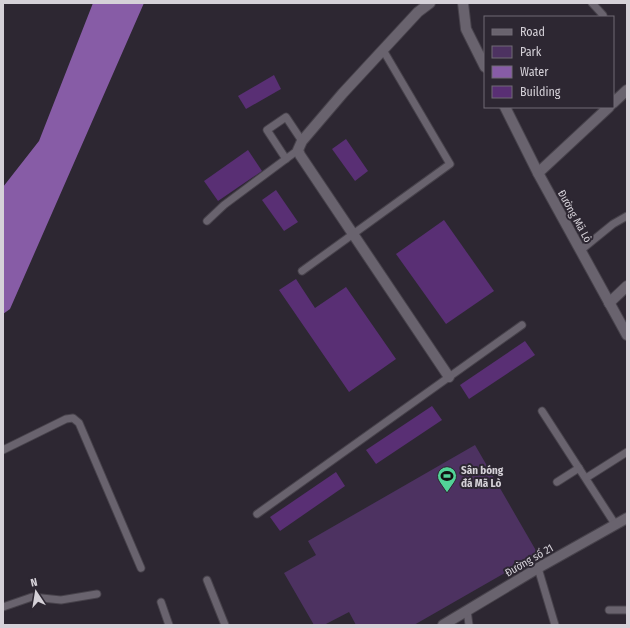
<svg xmlns="http://www.w3.org/2000/svg" width="630" height="628" font-family="'Fira Sans Condensed',sans-serif">
<style>
.green{fill:#4d3261}
.water{fill:#875ca6}
.building{fill:#592f74}
.lines{fill:none;stroke-linecap:round;stroke-linejoin:round}
.service-casing{stroke:#47424b;stroke-width:9}
.minor-casing{stroke:#47424b;stroke-width:12}
.secondary-casing{stroke:#47424b;stroke-width:12}
.service{stroke:#69636e;stroke-width:7}
.minor{stroke:#69636e;stroke-width:10}
.secondary{stroke:#69636e;stroke-width:10}
.labels{text-anchor:middle;stroke-width:4;stroke-linejoin:round;paint-order:stroke}
.street-label{font-size:11px;fill:#d5d1d8;stroke:#2d2732}
.poi-label{font-size:11px;font-weight:bold;fill:#d5d1d8;stroke:#2d2732;text-anchor:start}
</style>
<rect width="100%" height="100%" fill="#2d2732"/>
<path class="green" d="M 475,445 L 538,554 L 414,625 L 356,625 L 349,612 L 324,625 L 314,625 L 284,573 L 316,555 L 308,541 Z"/>
<path class="water" d="M 93,3 L 144,3 L 10,309 L 3,314 L 3,187 L 39,141 Z"/>
<g class="building">
<path d="M 274,75 L 281,89 L 246,109 L 238,96 Z"/>
<path d="M 346,139 L 368,171 L 355,181 L 332,149 Z"/>
<path d="M 248,150 L 262,171 L 218,201 L 204,181 Z"/>
<path d="M 276,190 L 298,222 L 284,231 L 262,200 Z"/>
<path d="M 444,220 L 494,291 L 446,324 L 396,254 Z"/>
<path d="M 296,279 L 315,308 L 346,287 L 396,359 L 349,392 L 279,290 Z"/>
<path d="M 525,341 L 535,355 L 469,399 L 460,385 Z"/>
<path d="M 432,406 L 442,420 L 376,464 L 366,450 Z"/>
<path d="M 336,472 L 345,486 L 280,531 L 270,517 Z"/>
</g>
<g class="lines">
<defs>
<g id="service">
<path d="M 592,3 L 603,15"/>
<path d="M 286,159 L 267,130 L 286,117 L 302,141"/>
<path d="M 207,221 L 224,205 L 298,150"/>
<path d="M 581,250 L 613,224 L 627,216"/>
<path d="M 302,271 L 450,164 L 383,50"/>
<path d="M 542,411 L 615,524"/>
<path d="M 3,450 L 66,419 L 73,418 L 79,423 L 141,568"/>
<path d="M 586,478 L 627,452"/>
<path d="M 557,482 L 579,468"/>
<path d="M 257,514 L 522,325"/>
<path d="M 538,568 L 555,625"/>
<path d="M 207,580 L 225,625"/>
<path d="M 161,602 L 169,625"/>
<path d="M 3,607 L 32,597 L 61,600 L 97,594"/>
<path d="M 467,610 L 469,625"/>
<path d="M 609,610 L 627,610"/>
</g>
<g id="minor">
<path d="M 430,3 L 418,12 L 343,93 L 302,141 L 298,150 L 300,155 L 449,377"/>
<path d="M 613,103 L 627,90"/>
<path d="M 538,173 L 609,107"/>
<path d="M 609,303 L 627,286"/>
<path d="M 443,625 L 538,568 L 627,518"/>
</g>
<g id="secondary">
<path d="M 463,3 L 466,29 L 485,67"/>
<path d="M 505,107 L 538,173 L 627,335"/>
</g>
</defs>
<use href="#service" class="service-casing"/>
<use href="#minor" class="minor-casing"/>
<use href="#secondary" class="secondary-casing"/>
<use href="#service" class="service"/>
<use href="#minor" class="minor"/>
<use href="#secondary" class="secondary"/>
</g>
<defs>
<symbol id="stadium-pin" viewBox="-11 -11 22 30"><path d="M0 17L-7.5 6A9.5 9.5 0 1 1 7.5 6Z" fill="#52d397" stroke="#2d2732"/><path d="M0-5a6.5 5 0 1 0 0 10a6.5 5 0 1 0 0-10ZM-3.5-1.8h7v3.6h-7Z" fill="#111"/></symbol>
</defs>
<g fill-rule="evenodd">
<use href="#stadium-pin" x="436" y="465" width="22" height="30"/>
</g>
<g class="labels">
<g class="street-label">
<text transform="translate(575 216) rotate(61)" y="4">Đường Mã Lò</text>
<text transform="translate(529 560) rotate(-30)" y="4">Đường số 21</text>
</g>
<g class="poi-label">
<text x="461" y="474">Sân bóng<tspan x="461" dy="13">đá Mã Lò</tspan></text>
</g>
</g>
<rect width="630" height="628" fill="none" stroke="#d5d1d8" stroke-width="8"/>
<rect x="484" y="16" width="130" height="92" fill="#2d2732" stroke="#706b74"/>
<rect x="492" y="29" width="20" height="6" fill="#69636e" stroke="#706b74"/>
<text x="520" y="36" font-size="12" fill="#d5d1d8">Road</text>
<rect x="492" y="46" width="20" height="12" fill="#4d3261" stroke="#706b74"/>
<text x="520" y="56" font-size="12" fill="#d5d1d8">Park</text>
<rect x="492" y="66" width="20" height="12" fill="#875ca6" stroke="#706b74"/>
<text x="520" y="76" font-size="12" fill="#d5d1d8">Water</text>
<rect x="492" y="86" width="20" height="12" fill="#592f74" stroke="#706b74"/>
<text x="520" y="96" font-size="12" fill="#d5d1d8">Building</text>
<g transform="translate(36 592) rotate(348)" stroke="#2d2732" stroke-width="3" paint-order="stroke">
<path d="M0-3L7 15L0 10L-7 15Z" fill="#d5d1d8"/>
<text y="-6" font-size="11" font-weight="bold" text-anchor="middle" fill="#d5d1d8">N</text>
</g>
</svg>
